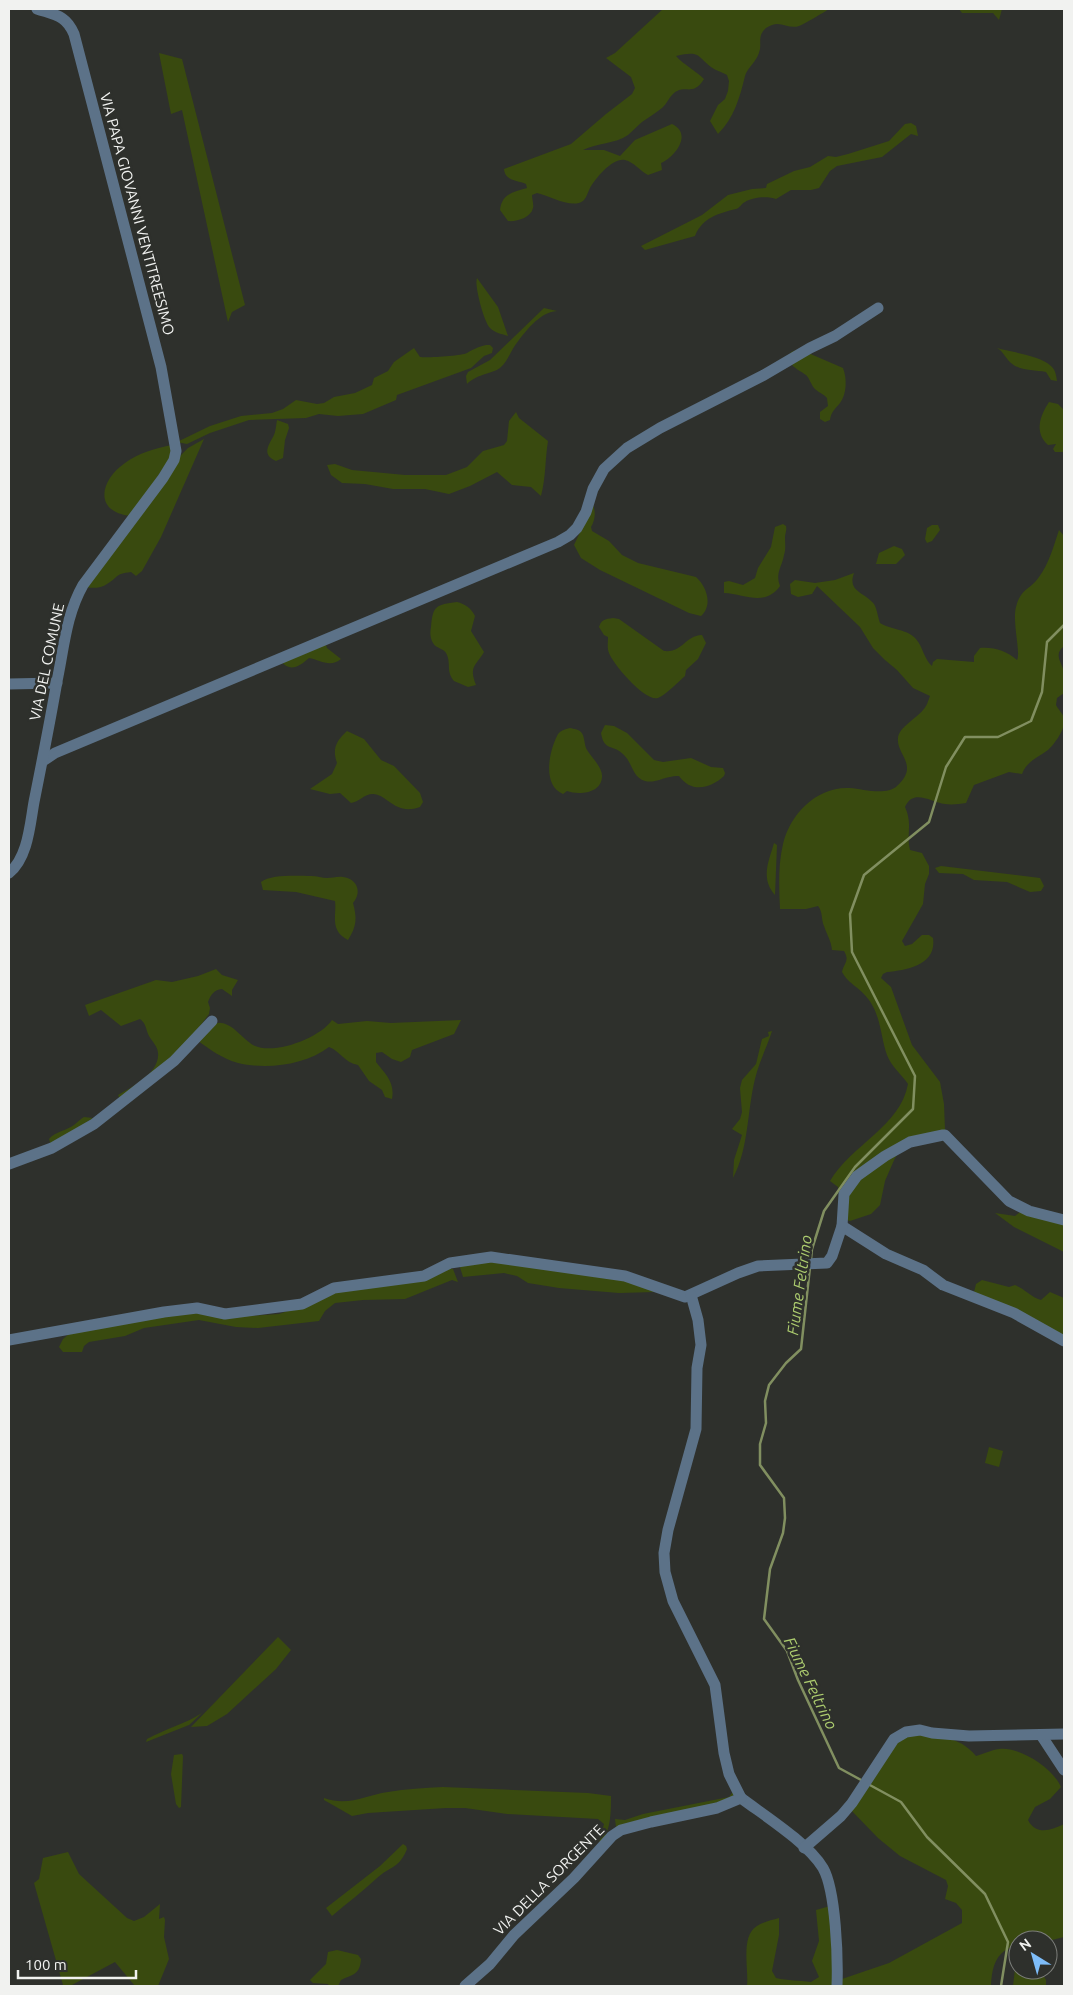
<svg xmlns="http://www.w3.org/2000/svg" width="1073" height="1995" font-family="Ubuntu,sans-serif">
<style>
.green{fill:#394a0f}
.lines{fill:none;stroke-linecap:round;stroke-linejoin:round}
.stream{stroke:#818f60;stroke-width:2.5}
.minor{stroke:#5c7288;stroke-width:11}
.labels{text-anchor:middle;stroke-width:5;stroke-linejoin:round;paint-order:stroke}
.street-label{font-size:15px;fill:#f1f2f0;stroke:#2e302c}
.water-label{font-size:16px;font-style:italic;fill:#adcd6f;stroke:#2e302c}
</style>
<rect width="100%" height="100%" fill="#2e302c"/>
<g class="green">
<path d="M 663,9 L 828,9 L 826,11 C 819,15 806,23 799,26 C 787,30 780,18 766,28 C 758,35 761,41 760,49 C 758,61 747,68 745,76 C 740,97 734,118 718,134 L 710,121 L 718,105 L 725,99 L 728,91 L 729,81 L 727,75 C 724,73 720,72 716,70 C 697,59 703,49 676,56 C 684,65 695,70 704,79 C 693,97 686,84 674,93 C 669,97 667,104 662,108 C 656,113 649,117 642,122 C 637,126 633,131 628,135 C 615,144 597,143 583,150 L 604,150 L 620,156 L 635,140 L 672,124 C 693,134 675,157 661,163 L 662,170 L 648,175 C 640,171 634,162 625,160 C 612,158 596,178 590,188 C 587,194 586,201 579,203 C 566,206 550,196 537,193 L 532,195 C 532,199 534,205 533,208 C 531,218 516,222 508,221 L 500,210 C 502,193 514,192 527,188 L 526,184 C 517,180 505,181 504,169 L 571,144 L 606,114 L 632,94 L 635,88 L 631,77 L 606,58 L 615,53 Z"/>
<path d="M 959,9 L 1002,9 L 999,20 L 993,13 L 962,13 Z"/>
<path d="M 159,53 L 182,59 L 245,305 L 232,312 L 228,322 L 182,110 L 171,114 Z"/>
<path d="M 911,123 L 916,126 L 918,136 L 911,134 L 882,157 L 837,166 L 830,171 L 819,188 L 811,190 L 791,190 L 776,199 C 768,196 753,197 745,202 C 741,204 740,208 736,209 C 719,213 702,218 695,236 L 645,250 L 641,246 L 702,215 L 728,195 L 752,189 L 766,188 L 767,184 L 794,171 L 810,167 L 828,156 L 836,157 L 848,154 L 889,141 L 905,124 Z"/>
<path d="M 477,278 L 498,307 L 508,336 C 502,334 495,333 490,328 C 484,322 474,285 477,278 Z"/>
<path d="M 544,308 L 557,311 C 539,312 524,333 514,347 C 510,353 507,362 501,367 C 494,374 478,373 467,384 L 466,376 L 468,372 L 490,360 Z"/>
<path d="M 486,345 L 490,345 L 493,348 L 492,353 L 484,356 L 471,368 L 397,395 L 396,400 L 363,414 L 338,416 L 319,414 L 306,418 L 249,420 L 210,433 L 187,444 L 177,442 L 210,426 L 241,416 L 272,413 L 283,409 L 296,400 L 317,404 L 324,403 L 334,397 L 355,393 L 372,385 L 374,378 L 388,371 L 394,362 L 414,348 L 420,357 C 427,358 461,356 467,353 C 474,349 478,347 486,345 Z"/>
<path d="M 997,348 C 1011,352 1042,356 1051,366 C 1056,371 1056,375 1057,381 L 1051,380 L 1046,372 C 1034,370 1020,371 1011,363 C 1005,358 1004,352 997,348 Z"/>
<path d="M 799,349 L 843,368 C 847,378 847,394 840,403 C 835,409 831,412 830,420 L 825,422 L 820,419 L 820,412 L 828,406 L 827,398 C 824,394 819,393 815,389 C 811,385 810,379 806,375 C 798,369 785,365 791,352 Z"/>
<path d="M 1049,402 L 1058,404 L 1064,410 L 1064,452 L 1055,452 L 1053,449 L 1056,444 L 1048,445 C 1034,432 1040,416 1049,402 Z"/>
<path d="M 516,412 L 519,418 L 548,441 C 545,459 546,477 541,496 L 531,487 L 512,485 L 497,472 L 470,486 L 449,494 L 425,489 L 393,489 L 365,484 L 342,483 L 331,475 L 327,465 L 335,464 L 352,470 L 405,475 L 446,475 L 467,467 L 483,451 L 504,445 L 507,441 L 509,421 Z"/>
<path d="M 277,420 L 288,424 L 289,428 L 285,440 L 283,458 L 276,461 C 262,455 268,446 273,437 C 276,432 276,425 277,420 Z"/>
<path d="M 204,439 L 161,537 L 142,571 L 136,576 L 131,572 C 114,574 119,577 107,584 C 101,589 90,588 83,587 L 176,460 L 188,448 Z"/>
<path d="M 172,445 L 170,458 L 131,516 C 93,512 100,480 125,463 C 138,453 156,448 172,445 Z"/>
<path d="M 593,505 C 596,512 595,520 591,527 L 592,531 L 609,541 L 622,555 L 638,563 L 696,577 C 707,587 713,605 701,616 L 689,613 L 600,570 L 581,558 L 574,545 Z"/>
<path d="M 783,524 L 786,526 C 787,531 785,533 785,538 C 785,544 786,549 784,555 C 782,567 775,573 780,586 C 765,607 745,594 724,593 L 724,582 L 729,581 L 743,585 L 755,578 L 758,568 L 771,547 L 775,527 Z"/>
<path d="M 932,525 L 938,525 L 940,530 L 932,541 L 927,543 L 925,539 L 927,528 Z"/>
<path d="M 1059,530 L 1064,536 L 1064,646 C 1053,655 1062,662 1064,672 C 1066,678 1064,687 1064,693 L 1057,698 L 1056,705 C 1058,709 1063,714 1064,718 C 1067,727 1054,745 1048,750 C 1037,758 1027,761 1022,774 L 1009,772 L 974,785 L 966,803 C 959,804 952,805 945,804 C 931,802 913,788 905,807 C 913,825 906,833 910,850 L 922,853 L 929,866 L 929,874 L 925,884 L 923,904 L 902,941 L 905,946 L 912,944 L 922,935 L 929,935 L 933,938 C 937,965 907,970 887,972 L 883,974 L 881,978 L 891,987 L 912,1045 L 940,1082 L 944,1104 L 945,1130 L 904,1146 L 895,1158 L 885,1181 L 880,1205 L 871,1214 L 850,1221 L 847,1220 L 839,1195 L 838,1187 L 830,1181 C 852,1144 900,1127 908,1084 C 902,1075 891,1066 887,1055 C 881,1038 881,1019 871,1003 C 862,988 849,985 842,972 C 844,963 850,961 844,951 L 832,950 C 831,940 827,935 824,926 C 821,919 823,912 818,906 L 806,909 L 780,909 C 779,888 778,865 783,844 C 790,814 817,786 850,788 C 863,789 886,796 897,786 C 920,765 896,755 898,738 C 899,727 917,718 923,710 C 927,706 928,701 930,696 L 913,688 L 897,670 L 885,660 L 873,648 L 860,627 L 817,586 L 812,594 L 798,597 L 791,594 L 790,584 L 795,580 L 815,583 L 835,580 L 854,573 C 847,592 865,592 874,604 C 877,609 878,617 880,623 C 891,630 908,629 916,639 C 923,647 924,659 932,666 L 933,662 L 937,659 L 974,662 L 974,656 L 980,648 C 995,647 1006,651 1017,660 C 1021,653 1012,622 1016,607 C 1021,588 1030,590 1039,577 C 1049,564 1054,545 1059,530 Z"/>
<path d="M 894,546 L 902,549 L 905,555 L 896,564 L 876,564 L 879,553 Z"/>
<path d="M 457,602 C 465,604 471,608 475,616 L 471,631 L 484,652 C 475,667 469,666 476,685 L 468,687 L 454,681 C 446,671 451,665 447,655 C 445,648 436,649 433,643 C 430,638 430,632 431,627 C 433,605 436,605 457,602 Z"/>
<path d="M 613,618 L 619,619 L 664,651 C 683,653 684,636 702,635 L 706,643 L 698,659 L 686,670 L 685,676 C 678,682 667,694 658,698 C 645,702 613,664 609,653 C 607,648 608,643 608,637 L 604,635 L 599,627 C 601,620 605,619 613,618 Z"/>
<path d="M 325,642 L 327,648 L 341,659 C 330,668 320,660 309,658 C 300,666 290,673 281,661 Z"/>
<path d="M 605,725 L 614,726 L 627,733 L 654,760 L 663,762 L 691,758 L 711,767 L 723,768 L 725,773 L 724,776 C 710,789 691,793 679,776 C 667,775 655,784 645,781 C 632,777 633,764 624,755 C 614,744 604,752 601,733 Z"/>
<path d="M 570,728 C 574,729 578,729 581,732 C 585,736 584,745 587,750 C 592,758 603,768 602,777 C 601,794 578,795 567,791 L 563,794 C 542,785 549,752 557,736 C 559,731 565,729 570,728 Z"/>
<path d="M 347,731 L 364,739 L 381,760 L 394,766 L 420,793 L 423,802 L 420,807 C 395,816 387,794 373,794 C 364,794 359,802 351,803 L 340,793 L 330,794 L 310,789 L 332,774 L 337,763 C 332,749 336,741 347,731 Z"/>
<path d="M 774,843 L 777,845 L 775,895 C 760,878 769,861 774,843 Z"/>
<path d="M 941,866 L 1040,878 L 1044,886 L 1041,891 L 1030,892 L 1007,882 L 974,880 L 963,874 L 939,873 L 935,868 Z"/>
<path d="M 311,876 C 317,876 322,878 327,878 C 332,878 338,876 343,877 C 358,879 362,893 353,903 C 357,918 357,926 348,940 C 329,930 337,915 335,901 L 296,892 L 263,890 L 261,882 C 271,874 298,876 311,876 Z"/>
<path d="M 216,969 L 222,975 L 238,980 L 232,990 L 232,996 L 222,989 C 214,990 211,994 208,1002 L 210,1008 L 209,1014 L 191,1038 L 174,1056 L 120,1099 L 118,1095 C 132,1087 160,1073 158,1053 C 158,1047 152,1041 149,1036 C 146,1030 146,1023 140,1019 L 121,1026 L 101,1010 L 89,1016 L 85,1005 L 156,980 L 172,982 L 198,976 Z"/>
<path d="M 332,1020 L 338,1024 L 367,1021 L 391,1023 L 461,1020 L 454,1034 L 412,1050 L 410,1057 L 401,1062 L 392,1059 L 382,1052 L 376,1053 L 376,1062 C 386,1075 395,1082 392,1099 L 385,1097 L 382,1090 L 369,1081 L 358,1065 C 345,1063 340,1051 329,1047 C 305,1065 267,1070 238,1063 C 223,1059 209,1049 197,1040 C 203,1035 213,1021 221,1023 C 233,1024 243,1039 253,1045 C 273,1056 320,1038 332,1020 Z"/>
<path d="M 772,1031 C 767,1047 759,1062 755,1079 C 747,1111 749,1148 733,1178 L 734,1160 L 742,1135 L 732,1129 L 740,1119 L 742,1112 L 740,1088 L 742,1080 L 756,1064 L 762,1039 L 769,1036 L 768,1032 Z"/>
<path d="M 84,1117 L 93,1118 L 51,1145 L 49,1139 C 56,1131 66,1131 74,1125 C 78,1122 80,1119 84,1117 Z"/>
<path d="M 1020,1212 L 1064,1221 L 1064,1252 L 1014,1227 L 995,1213 L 1015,1216 Z"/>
<path d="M 480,1259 L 620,1276 L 655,1292 L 619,1293 L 559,1288 L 528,1283 L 517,1276 L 504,1273 L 463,1277 L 459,1264 Z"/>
<path d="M 448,1268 L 453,1269 L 458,1282 L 452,1280 L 405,1299 L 363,1300 L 335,1303 L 325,1311 L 319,1321 L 258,1328 L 236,1327 L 199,1320 L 144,1328 L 125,1336 L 89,1342 L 84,1346 L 82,1352 L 63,1352 L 59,1347 L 63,1339 L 69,1334 L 193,1311 L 249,1316 L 279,1314 L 308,1304 L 329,1293 Z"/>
<path d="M 982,1280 L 1009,1287 L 1015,1285 C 1025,1289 1031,1297 1041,1300 L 1050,1292 L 1064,1298 L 1064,1338 L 973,1296 L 976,1284 Z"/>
<path d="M 989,1447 L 1003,1451 L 999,1467 L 985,1463 Z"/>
<path d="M 278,1637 L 291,1650 L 276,1669 L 227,1714 L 207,1726 L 191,1727 Z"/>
<path d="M 202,1713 L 189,1725 L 146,1742 L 147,1739 C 165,1729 187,1723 202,1713 Z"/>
<path d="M 912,1732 C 937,1737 959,1735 976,1756 C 983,1754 991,1750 999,1749 C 1019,1746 1053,1768 1061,1787 L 1050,1799 L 1035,1807 L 1028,1820 C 1036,1836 1052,1830 1064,1824 L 1064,1937 L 1048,1941 L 1018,1940 L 1018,1945 C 996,1950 992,1966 991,1986 L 839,1986 L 839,1980 L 889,1963 L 962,1923 L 962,1910 L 956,1903 L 945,1899 L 948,1886 L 946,1880 L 900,1856 L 878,1838 L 849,1808 L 898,1739 Z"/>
<path d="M 182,1754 L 183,1756 L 181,1807 L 179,1808 L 176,1804 L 171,1774 L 174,1755 Z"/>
<path d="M 443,1787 L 588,1793 L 611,1796 C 611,1814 611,1833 598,1847 L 604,1824 L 598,1819 L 507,1814 L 465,1808 L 446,1808 L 368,1813 L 352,1816 L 324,1800 L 324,1798 C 349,1807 365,1795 388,1792 C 406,1789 424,1788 443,1787 Z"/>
<path d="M 732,1793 L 734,1793 L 732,1799 L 616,1827 L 615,1819 L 625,1820 L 643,1814 L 729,1797 Z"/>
<path d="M 403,1844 L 406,1846 L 407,1849 C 399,1869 390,1866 377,1878 C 362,1892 347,1903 332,1916 L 326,1908 L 380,1866 Z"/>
<path d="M 68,1852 L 79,1874 L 127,1918 L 134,1921 L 144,1917 L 160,1904 L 159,1919 L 164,1917 L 165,1920 L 164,1937 L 169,1959 L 158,1986 L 135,1986 L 115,1962 L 70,1986 L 61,1986 L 63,1985 L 34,1883 L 39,1879 L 43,1858 Z"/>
<path d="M 830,1906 L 836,1986 L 747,1986 C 749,1970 740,1936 757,1926 C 763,1922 772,1920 779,1918 L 779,1935 L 772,1971 L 776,1978 C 788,1981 799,1980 811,1982 L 819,1977 L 812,1961 L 819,1941 L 816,1910 Z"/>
<path d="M 337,1950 L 358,1955 L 361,1959 C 360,1975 353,1974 341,1980 L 338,1986 L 329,1986 L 328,1984 L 313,1983 L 310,1980 L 326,1964 L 328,1952 Z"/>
<path d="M 1018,1967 L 1018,1970 L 1040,1970 L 1046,1980 L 1046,1986 L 1013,1986 L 1015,1969 Z"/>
</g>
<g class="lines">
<g class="stream">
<path d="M 811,1259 L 812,1249 L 824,1211 L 855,1167 L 913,1109 L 915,1076 L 852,952 L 850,914 L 864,875 L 929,822 L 946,767 L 965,737 L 998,737 L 1031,721 L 1042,692 L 1047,642 L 1064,625"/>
<path d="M 810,1267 L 801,1349 L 786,1363 L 769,1385 L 765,1401 L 766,1423 L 760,1444 L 760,1465 L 784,1498 L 785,1518 L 783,1533 L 770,1569 L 764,1619 L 787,1651 L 798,1680 L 839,1768 L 863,1781"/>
<path d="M 868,1784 L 901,1802 L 927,1837 L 985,1894 L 1008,1942 L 1001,1986"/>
</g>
<g class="minor">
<path d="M 9,684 L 57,683"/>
<path d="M 43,761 L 55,753 L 558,542 L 570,535 L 577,528 L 586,512 L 593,489 L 604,469 L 627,448 L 660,428 L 764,375 L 810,348 L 835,336 L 878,308"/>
<path d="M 9,873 C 28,858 30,824 34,802 C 42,762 50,722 57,681 C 64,648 66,615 83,585 L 163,478 L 174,460 L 176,451 L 161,367 L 74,34 C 66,15 55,15 37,9"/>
<path d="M 9,1164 L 52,1148 L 94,1124 L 174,1061 L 212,1021"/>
<path d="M 842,1226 L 886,1254 L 923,1270 L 943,1285 L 1014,1313 L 1064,1341"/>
<path d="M 9,1340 L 164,1312 L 197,1308 L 225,1314 L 302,1304 L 334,1288 L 424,1276 L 450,1263 L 491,1257 L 625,1276 L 685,1297 L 738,1273 L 758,1266 L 827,1263 L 832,1256 L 842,1226 L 844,1194 L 857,1176 L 885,1156 L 910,1142 L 943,1135 L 945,1135 L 1009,1201 L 1029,1211 L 1064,1220"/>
<path d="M 1041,1735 L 1064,1770"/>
<path d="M 741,1798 C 765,1816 808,1843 823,1868 C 836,1891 838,1959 837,1986"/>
<path d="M 804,1848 L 841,1816 L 852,1803 L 894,1739 L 906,1732 L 920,1730 L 932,1733 L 969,1736 L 1064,1734"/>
<path d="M 465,1986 L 490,1964 L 514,1935 L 574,1878 L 612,1836 L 621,1830 L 651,1822 L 717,1808 L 741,1798 L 729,1774 L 724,1753 L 715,1685 L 673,1601 L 665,1572 L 664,1553 L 668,1530 L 696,1429 L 697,1368 L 701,1345 L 698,1320 L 691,1295"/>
</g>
</g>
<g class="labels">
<g class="street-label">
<text transform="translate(137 214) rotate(75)" y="5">VIA PAPA GIOVANNI VENTITREESIMO</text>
<text transform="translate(47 662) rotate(-78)" y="5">VIA DEL COMUNE</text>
<text transform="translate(549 1880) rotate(-45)" y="5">VIA DELLA SORGENTE</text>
</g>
<g class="water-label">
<text transform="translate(799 1285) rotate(-82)" y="6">Fiume Feltrino</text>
<text transform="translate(811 1683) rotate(64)" y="6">Fiume Feltrino</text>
</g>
</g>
<rect width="1073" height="1995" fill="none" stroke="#f1f2f0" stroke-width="20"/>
<g transform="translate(1033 1955) rotate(323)"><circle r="24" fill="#2e302c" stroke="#7c7e7a"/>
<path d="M0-4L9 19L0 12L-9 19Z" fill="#7ebdf9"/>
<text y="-8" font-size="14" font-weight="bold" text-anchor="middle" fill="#f1f2f0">N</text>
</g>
<path d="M18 1970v8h118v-8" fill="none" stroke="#f1f2f0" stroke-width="2.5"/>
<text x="25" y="1970" font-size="15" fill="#f1f2f0" stroke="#2e302c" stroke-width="4" paint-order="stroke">100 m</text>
</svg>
